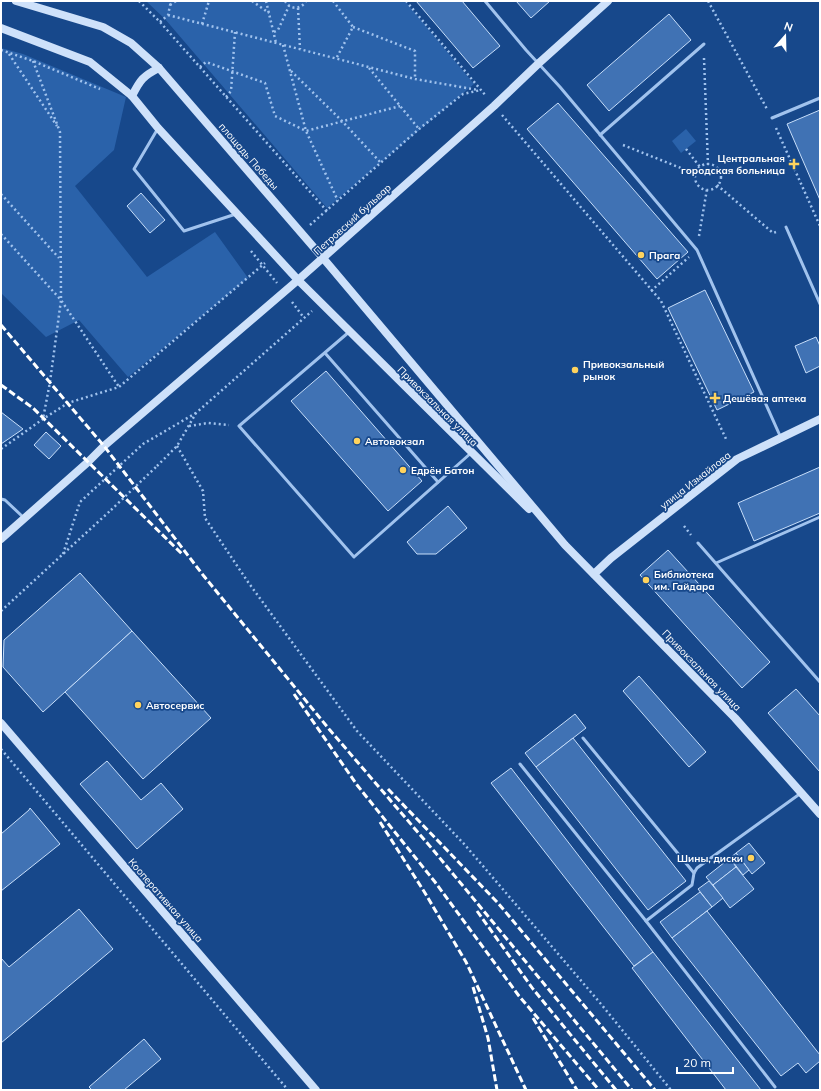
<svg xmlns="http://www.w3.org/2000/svg" width="821" height="1091" font-family="Mulish,sans-serif">
<style>
.green{fill:#2a62aa}
.building{fill:#4072b4;stroke:#c7defa}
.lines{fill:none;stroke-linecap:round;stroke-linejoin:round}
.path{stroke:#a1c3ee;stroke-width:2.5;stroke-dasharray:2 3;stroke-linecap:butt}
.lane{stroke:#a1c3ee;stroke-width:3}
.secondary{stroke:#cee1fa;stroke-width:8}
.rail{stroke:#fff;stroke-width:3;stroke-dasharray:7 3;stroke-linecap:butt}
.path-bridge{stroke:#a1c3ee;stroke-width:2.5;stroke-dasharray:2 3;stroke-linecap:butt}
.poi-dot{fill:#ffd35e;stroke:#17488b;stroke-width:1.5}
.labels{text-anchor:middle;stroke-width:3.5;stroke-linejoin:round;paint-order:stroke}
.street-label{font-size:10px;fill:#fff;stroke:#17488b}
.poi-label{font-size:10px;font-weight:bold;fill:#fff;stroke:#17488b;text-anchor:start}
</style>
<rect width="100%" height="100%" fill="#17488b"/>
<g class="green">
<path d="M 146,1 L 405,1 L 474,84 L 327,208 L 165,19 Z"/>
<path d="M 1,48 L 23,54 L 126,97 L 114,150 L 75,186 L 147,277 L 215,232 L 248,278 L 128,377 L 79,320 L 46,337 L 1,293 Z"/>
<path d="M 686,129 L 696,141 L 681,153 L 672,141 Z"/>
</g>
<g class="building">
<path d="M 416,1 L 462,1 L 500,46 L 473,68 Z"/>
<path d="M 516,1 L 550,1 L 531,18 Z"/>
<path d="M 669,14 L 691,40 L 609,111 L 587,85 Z"/>
<path d="M 558,103 L 688,252 L 657,279 L 527,129 Z"/>
<path d="M 820,110 L 820,200 L 787,124 Z"/>
<path d="M 141,193 L 165,220 L 150,233 L 127,206 Z"/>
<path d="M 705,290 L 754,392 L 717,410 L 668,308 Z"/>
<path d="M 816,337 L 820,346 L 820,366 L 806,373 L 795,346 Z"/>
<path d="M 326,371 L 422,481 L 388,511 L 291,401 Z"/>
<path d="M 1,412 L 23,429 L 1,444 Z"/>
<path d="M 46,432 L 61,446 L 49,459 L 34,445 Z"/>
<path d="M 820,467 L 820,513 L 754,541 L 738,503 Z"/>
<path d="M 448,506 L 467,528 L 436,554 L 417,554 L 407,542 Z"/>
<path d="M 668,550 L 770,662 L 742,688 L 640,575 Z"/>
<path d="M 80,573 L 132,631 L 43,712 L 3,667 L 4,640 Z"/>
<path d="M 132,631 L 211,718 L 143,779 L 65,692 Z"/>
<path d="M 639,676 L 706,752 L 689,767 L 623,691 Z"/>
<path d="M 796,689 L 820,716 L 820,772 L 768,713 Z"/>
<path d="M 575,714 L 586,728 L 536,767 L 525,753 Z"/>
<path d="M 573,738 L 686,881 L 648,910 L 536,767 Z"/>
<path d="M 107,761 L 141,800 L 161,783 L 183,809 L 137,849 L 80,784 Z"/>
<path d="M 511,768 L 653,952 L 634,966 L 491,783 Z"/>
<path d="M 30,808 L 60,844 L 1,891 L 1,834 L 29,810 Z"/>
<path d="M 749,843 L 765,863 L 752,874 L 736,853 Z"/>
<path d="M 736,853 L 749,870 L 743,875 L 730,858 Z"/>
<path d="M 730,858 L 736,867 L 713,885 L 706,877 Z"/>
<path d="M 736,867 L 754,889 L 730,908 L 713,885 Z"/>
<path d="M 709,881 L 723,898 L 712,907 L 698,889 Z"/>
<path d="M 700,892 L 712,907 L 672,938 L 660,922 Z"/>
<path d="M 79,909 L 113,949 L 1,1043 L 1,958 L 9,967 Z"/>
<path d="M 707,911 L 820,1055 L 820,1061 L 806,1073 L 798,1063 L 781,1076 L 672,938 Z"/>
<path d="M 653,952 L 761,1090 L 726,1090 L 632,968 Z"/>
<path d="M 144,1039 L 161,1059 L 124,1090 L 92,1090 L 89,1087 Z"/>
</g>
<g class="lines">
<g class="path">
<path d="M 139,1 L 160,22 L 327,211"/>
<path d="M 252,1 L 269,13"/>
<path d="M 266,1 L 276,43"/>
<path d="M 285,1 C 290,10 301,10 306,1"/>
<path d="M 333,1 L 353,27 L 336,59"/>
<path d="M 406,1 L 486,96"/>
<path d="M 708,1 L 767,109"/>
<path d="M 170,5 L 176,1"/>
<path d="M 298,8 L 300,49"/>
<path d="M 168,15 L 415,79 L 478,90"/>
<path d="M 160,22 L 168,15 L 171,1"/>
<path d="M 202,24 L 209,1"/>
<path d="M 353,27 L 415,51 L 415,79"/>
<path d="M 274,32 L 278,30 L 289,6"/>
<path d="M 283,45 L 306,131 L 338,201"/>
<path d="M 1,50 L 33,61 L 100,89"/>
<path d="M 9,54 L 57,126"/>
<path d="M 704,58 L 708,165"/>
<path d="M 33,61 L 60,132 L 61,300 L 119,387"/>
<path d="M 200,67 L 206,62 L 265,83 L 275,116 L 306,131 L 400,106"/>
<path d="M 369,68 L 419,129"/>
<path d="M 291,71 L 343,122 L 381,163"/>
<path d="M 226,97 L 231,91 L 235,32"/>
<path d="M 502,115 L 661,301 L 727,441"/>
<path d="M 776,128 L 820,226"/>
<path d="M 623,145 L 696,174"/>
<path d="M 686,149 L 700,167"/>
<circle cx="708" cy="177" r="13"/>
<path d="M 717,185 L 773,233 L 776,232"/>
<path d="M 1,194 L 59,258"/>
<path d="M 310,225 L 419,129 L 463,94 L 481,90"/>
<path d="M 1,234 L 61,300 L 50,382 L 43,419"/>
<path d="M 699,236 L 707,189"/>
<path d="M 251,251 L 277,283"/>
<path d="M 651,291 L 689,257"/>
<path d="M 292,302 L 304,318"/>
<path d="M 189,426 L 208,423 L 229,425"/>
<path d="M 177,446 L 203,491 L 205,518 L 248,582 L 357,731 L 465,845 L 601,1004 L 671,1090"/>
<path d="M 1,449 L 43,419 L 68,403 L 119,387 L 265,263"/>
<path d="M 157,466 L 177,446 L 196,413 L 312,311"/>
<path d="M 684,526 L 691,535"/>
<path d="M 63,554 L 80,502 L 143,444 L 196,413"/>
<path d="M 1,611 L 111,510"/>
<path d="M 1,749 L 288,1090"/>
</g>
<g class="lane">
<path d="M 485,1 L 526,50 L 560,87 L 697,250 L 781,438"/>
<path d="M 772,118 L 820,98"/>
<path d="M 157,130 L 134,169 L 184,231 L 236,214"/>
<path d="M 600,135 L 704,44"/>
<path d="M 786,227 L 820,304"/>
<path d="M 349,332 L 239,426 L 354,557 L 471,453"/>
<path d="M 325,353 L 438,482"/>
<path d="M 1,499 L 5,500 L 23,517"/>
<path d="M 698,543 L 820,682"/>
<path d="M 716,563 L 820,517"/>
<path d="M 583,738 L 694,873"/>
<path d="M 520,764 L 646,921 L 692,885 L 694,873 L 697,868 L 801,793"/>
<path d="M 646,921 L 775,1087"/>
</g>
<g class="secondary">
<path d="M 16,1 L 103,27 L 131,43 L 159,68 L 323,258 L 565,545 L 735,718 L 820,814"/>
<path d="M 1,28 L 90,62 L 132,96 L 158,128 L 298,280 L 529,509"/>
<path d="M 132,96 C 140,80 143,76 159,68"/>
<path d="M 1,539 L 88,462 L 104,446 L 298,280 L 494,106 L 539,63 L 608,1"/>
<path d="M 594,574 L 611,558 L 737,459 L 820,419"/>
<path d="M 1,723 L 316,1090"/>
</g>
<g class="rail">
<path d="M 1,325 L 104,446 L 203,575 L 329,729 L 434,851 L 632,1090"/>
<path d="M 1,385 L 33,408 L 182,554"/>
<path d="M 294,694 L 357,785 L 435,882 L 519,996 L 599,1090"/>
<path d="M 388,789 L 498,903 L 655,1090"/>
<path d="M 380,822 L 425,893 L 466,962 L 526,1090"/>
<path d="M 477,911 L 533,989 L 616,1090"/>
<path d="M 473,987 L 488,1038 L 497,1090"/>
<path d="M 533,1018 L 577,1090"/>
</g>
<path class="path-bridge" d="M 111,510 L 157,466"/>
</g>
<g class="poi-dot">
<path d="M792 158h4v4h4v4h-4v4h-4v-4h-4v-4h4z"/>
<circle cx="641" cy="255" r="4"/>
<circle cx="575" cy="370" r="4"/>
<path d="M713 392h4v4h4v4h-4v4h-4v-4h-4v-4h4z"/>
<circle cx="357" cy="441" r="4"/>
<circle cx="403" cy="470" r="4"/>
<circle cx="646" cy="580" r="4"/>
<circle cx="138" cy="705" r="4"/>
<circle cx="751" cy="858" r="4"/>
</g>
<g class="labels">
<g class="street-label">
<text transform="translate(249 156) rotate(49)" y="4">площадь Победы</text>
<text transform="translate(352 219) rotate(-42)" y="4">Петровский бульвар</text>
<text transform="translate(438 406) rotate(45)" y="4">Привокзальная улица</text>
<text transform="translate(695 480) rotate(-38)" y="4">улица Измайлова</text>
<text transform="translate(702 670) rotate(46)" y="4">Привокзальная улица</text>
<text transform="translate(166 900) rotate(49)" y="4">Кооперативная улица</text>
</g>
<g class="poi-label">
<text x="785" y="162" text-anchor="end">Центральная<tspan x="785" dy="12">городская больница</tspan></text>
<text x="649" y="259">Прага</text>
<text x="583" y="368">Привокзальный<tspan x="583" dy="12">рынок</tspan></text>
<text x="723" y="402">Дешёвая аптека</text>
<text x="365" y="445">Автовокзал</text>
<text x="411" y="474">Едрён Батон</text>
<text x="654" y="578">Библиотека<tspan x="654" dy="12">им. Гайдара</tspan></text>
<text x="146" y="709">Автосервис</text>
<text x="743" y="862" text-anchor="end">Шины, диски</text>
</g>
</g>
<rect width="821" height="1091" fill="none" stroke="#ffffff" stroke-width="4"/>
<g transform="translate(785 36) rotate(20)" stroke="#17488b" stroke-width="3" paint-order="stroke">
<path d="M0-3L7 15L0 10L-7 15Z" fill="#ffffff"/>
<text y="-6" font-size="11" font-weight="bold" text-anchor="middle" fill="#ffffff">N</text>
</g>
<path d="M677 1067v6h56v-6" fill="none" stroke="#ffffff" stroke-width="2"/>
<text x="683" y="1067" font-size="12" fill="#ffffff" stroke="#17488b" stroke-width="3" paint-order="stroke">20 m</text>
</svg>
